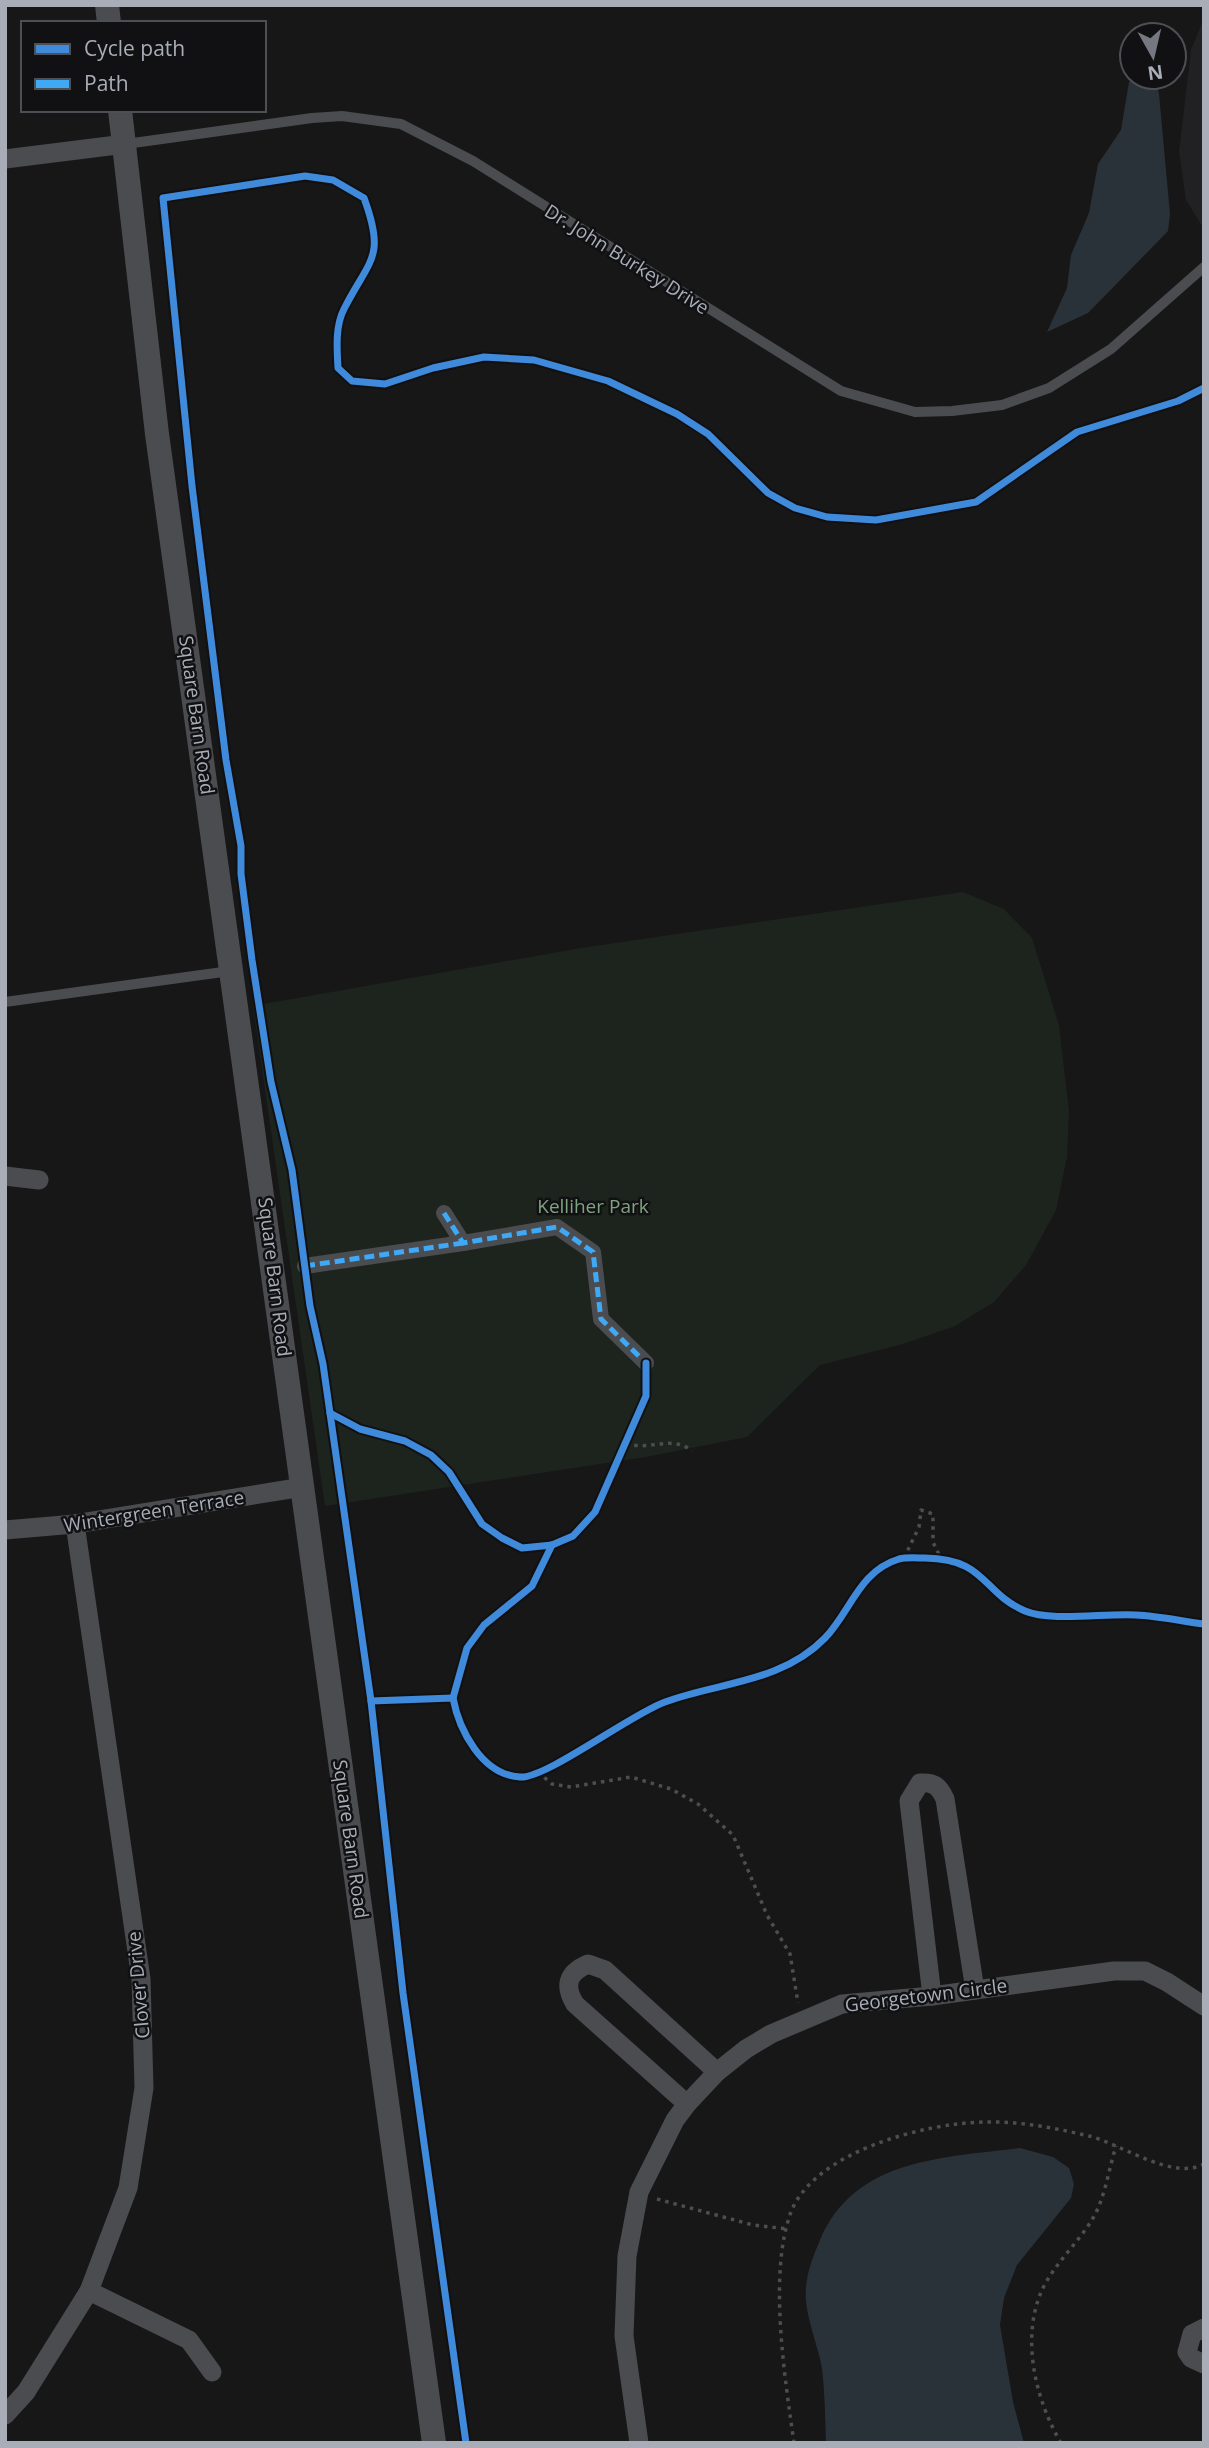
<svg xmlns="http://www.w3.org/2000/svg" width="1209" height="2448" font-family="'Open Sans',sans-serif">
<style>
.built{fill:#212123}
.green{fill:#1d241e}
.water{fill:#2a3239}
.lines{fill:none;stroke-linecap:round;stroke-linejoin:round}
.path{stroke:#4d4e52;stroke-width:3.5;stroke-dasharray:3.5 5;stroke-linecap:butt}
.service{stroke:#4b4c50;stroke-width:10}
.pedestrian{stroke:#4b4c50;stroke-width:16}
.minor{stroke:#4b4c50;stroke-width:19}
.tertiary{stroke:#4b4c50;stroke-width:24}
.quiet{stroke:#3fa9f5;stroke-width:5;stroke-dasharray:10 5;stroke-linecap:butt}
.cycleway-casing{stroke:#111113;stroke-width:11}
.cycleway{stroke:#408adc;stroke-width:7}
.labels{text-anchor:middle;stroke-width:5;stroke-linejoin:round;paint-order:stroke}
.street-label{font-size:19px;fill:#a8adb8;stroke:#111113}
.park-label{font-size:19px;fill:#7fa381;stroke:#111113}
</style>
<rect width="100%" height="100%" fill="#171717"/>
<path class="built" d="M 1204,18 L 1204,229 L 1186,200 L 1179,152 L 1191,50 Z"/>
<path class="green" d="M 963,892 L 1004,909 L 1032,938 L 1059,1025 L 1069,1112 L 1067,1157 L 1056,1210 L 1026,1265 L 994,1302 L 955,1326 L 903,1344 L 820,1365 L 747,1437 L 646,1457 L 325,1506 L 253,1006 L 581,948 Z"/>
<g class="water">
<path d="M 1134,77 L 1155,77 L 1159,94 L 1170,214 L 1168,231 L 1088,313 L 1047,332 L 1067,288 L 1071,255 L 1089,213 L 1098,164 L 1121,130 L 1129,82 Z"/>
<path d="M 1020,2148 L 1053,2157 L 1069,2168 L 1074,2184 L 1071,2198 L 1017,2265 L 1004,2298 L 1000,2325 L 1013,2402 L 1024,2443 L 826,2443 C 825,2418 825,2393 822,2368 C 818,2346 808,2323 806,2301 C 804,2279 812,2259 820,2240 C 855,2158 943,2158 1020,2148 Z"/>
</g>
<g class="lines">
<g class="path">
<path d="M 626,1443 C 649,1452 671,1434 692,1451"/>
<path d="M 904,1558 L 919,1527 L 921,1510 L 933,1514 L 933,1542 L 941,1559"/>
<path d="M 538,1772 L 552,1784 L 571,1787 L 631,1777 L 671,1789 L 698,1804 L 733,1835 L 767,1915 L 790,1954 L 798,2003"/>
<path d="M 657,2199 L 753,2225 L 788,2229"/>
<path d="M 794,2443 C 785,2379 768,2273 791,2212 C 815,2151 926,2123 984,2122 C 1019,2121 1055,2128 1089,2136 C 1121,2144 1173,2181 1204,2164"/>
<path d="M 1061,2443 C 1035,2399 1020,2336 1043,2288 C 1056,2262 1079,2242 1093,2218 C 1105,2198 1109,2168 1116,2146"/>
</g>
<g class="service">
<path d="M 126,144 L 312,118 L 342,116 L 401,124 L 473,161 L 841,391 L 915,412 L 952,411 L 1002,405 L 1049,388 L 1111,349 L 1204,267"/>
<path d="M 5,1002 L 230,971"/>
</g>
<g class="pedestrian">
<path d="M 444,1213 L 463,1243 L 557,1227 L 593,1252 L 601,1319 L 646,1363"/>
<path d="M 305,1266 L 463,1243"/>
</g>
<g class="minor">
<path d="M 5,159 L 125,144"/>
<path d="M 5,1176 L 39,1180"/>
<path d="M 5,1530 L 75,1524 L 303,1487"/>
<path d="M 932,1996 L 909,1801 L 920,1783 C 934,1782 939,1786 945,1799 L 975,1990"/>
<path d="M 687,2104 L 575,2004 C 564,1986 567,1973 588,1964 L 605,1970 L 717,2072"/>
<path d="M 89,2291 L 189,2340 L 212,2372"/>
<path d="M 1204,2328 L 1192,2334 L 1187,2352 L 1191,2358 L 1204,2364"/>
<path d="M 5,2415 L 26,2392 L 89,2291 L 128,2188 L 144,2088 L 141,1979 L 75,1524"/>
<path d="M 639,2443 L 624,2336 L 627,2256 L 639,2192 L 675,2120 L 687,2104 L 717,2072 L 746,2049 L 771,2034 L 842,2004 L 932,1996 L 1114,1971 L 1145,1971 L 1167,1982 L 1204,2006"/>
</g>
<g class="tertiary">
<path d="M 107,5 L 109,23"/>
<path d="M 120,110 L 157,434 L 434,2443"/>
</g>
<g class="quiet">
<path d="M 444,1213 L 463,1243 L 557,1227 L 593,1252 L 601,1319 L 646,1363"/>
<path d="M 305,1266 L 463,1243"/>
</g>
<defs>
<g id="cycleway">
<path d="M 330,1413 L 360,1429 L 405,1441 L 431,1455 L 449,1472 L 482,1524 L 502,1538 L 522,1548 L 552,1545 L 573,1536 L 595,1512 L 646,1396 L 646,1363"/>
<path d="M 453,1698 L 467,1648 L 484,1625 L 532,1586 L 552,1545"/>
<path d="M 371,1701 L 453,1698 C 459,1730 482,1775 520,1777 C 546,1779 631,1714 665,1702 C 719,1682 781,1683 825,1638 C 851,1611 859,1571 899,1559 C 907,1557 917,1558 925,1558 C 987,1559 981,1592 1025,1611 C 1051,1622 1105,1613 1136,1615 C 1158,1616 1181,1621 1204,1624"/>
<path d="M 466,2443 L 403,1993 L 371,1701 L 323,1364 L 310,1306 L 292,1170 L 271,1082 L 252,960 L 241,874 L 241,846 L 226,760 L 192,486 L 163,198 L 305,176 L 333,180 L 364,198 C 386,258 370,258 344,309 C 335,326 337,350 338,368 L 352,381 L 385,384 L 433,368 L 484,357 L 534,360 L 608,381 L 677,414 L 708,434 L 768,493 L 795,508 L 827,517 L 876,520 L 976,502 L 1077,432 L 1178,401 L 1204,388"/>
</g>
</defs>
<use href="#cycleway" class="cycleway-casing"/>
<use href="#cycleway" class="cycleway"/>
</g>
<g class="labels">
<g class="street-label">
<text transform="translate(627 259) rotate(32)" y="7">Dr. John Burkey Drive</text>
<text transform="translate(197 715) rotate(82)" y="7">Square Barn Road</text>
<text transform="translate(275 1277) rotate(83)" y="7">Square Barn Road</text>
<text transform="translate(154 1511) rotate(-9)" y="7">Wintergreen Terrace</text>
<text transform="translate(351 1839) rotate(82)" y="7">Square Barn Road</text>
<text transform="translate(138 1985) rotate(-95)" y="7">Clover Drive</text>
<text transform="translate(926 1995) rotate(-7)" y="7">Georgetown Circle</text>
</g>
<g class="park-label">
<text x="593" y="1213">Kelliher Park</text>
</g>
</g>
<rect width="1209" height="2448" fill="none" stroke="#a8adb8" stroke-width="14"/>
<rect x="21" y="21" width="245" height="91" fill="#111113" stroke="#4d4f55" stroke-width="2"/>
<rect x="35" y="44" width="35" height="10" fill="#408adc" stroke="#4d4f55" stroke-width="2"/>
<text x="84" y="56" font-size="21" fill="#a8adb8">Cycle path</text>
<rect x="35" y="79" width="35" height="10" fill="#3fa9f5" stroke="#4d4f55" stroke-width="2"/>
<text x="84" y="91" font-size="21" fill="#a8adb8">Path</text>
<g transform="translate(1153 56) rotate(172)"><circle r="33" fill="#111113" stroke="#4d4f55" stroke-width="2"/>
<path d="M0-5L12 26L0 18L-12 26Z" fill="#757880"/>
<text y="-10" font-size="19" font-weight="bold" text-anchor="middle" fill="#a8adb8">N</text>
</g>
</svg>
